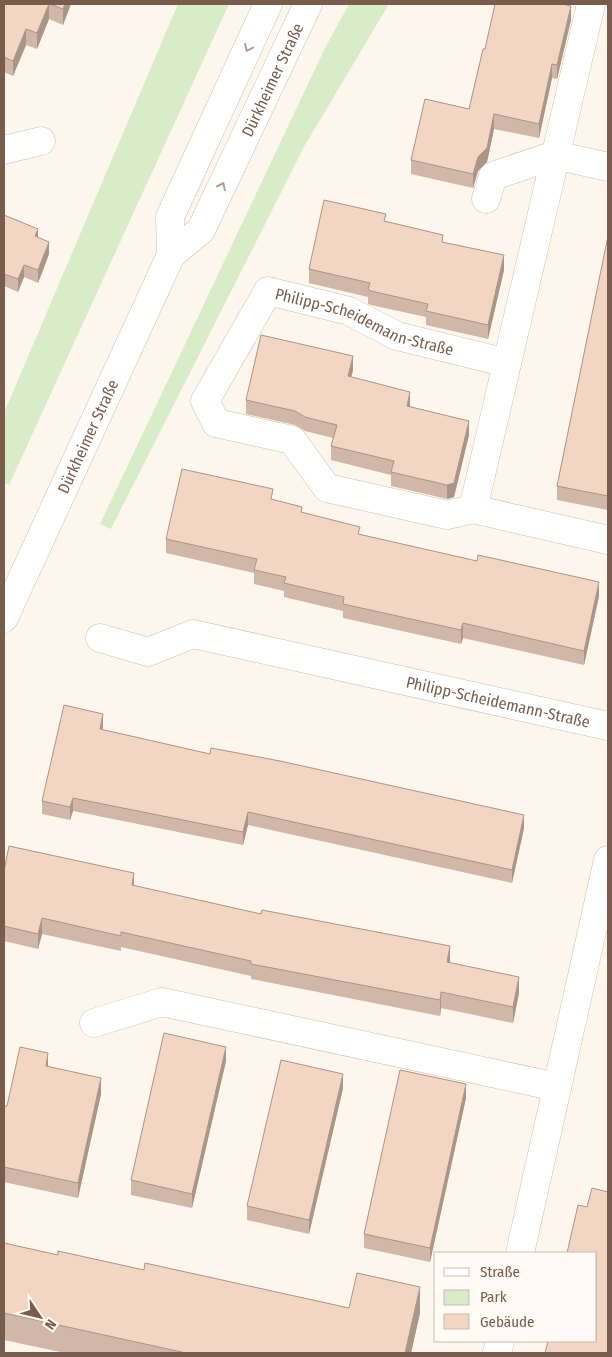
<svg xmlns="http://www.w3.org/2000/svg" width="612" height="1357" font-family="'Fira Sans Condensed',sans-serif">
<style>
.green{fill:#d8ecc9}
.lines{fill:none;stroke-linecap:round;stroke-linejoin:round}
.minor-casing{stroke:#d1beb0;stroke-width:29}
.minor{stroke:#fff;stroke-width:28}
.wall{fill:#d1b7a8}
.shaded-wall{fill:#aa9588}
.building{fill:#f3d5c3;stroke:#aa9588}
.oneway{stroke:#af9d94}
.labels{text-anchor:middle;stroke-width:5;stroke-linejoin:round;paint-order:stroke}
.street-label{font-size:16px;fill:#7a5c4d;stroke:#fffaf3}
</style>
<rect width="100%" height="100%" fill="#fdf6ec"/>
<g class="green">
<path d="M 178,4 L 229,4 L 9,485 L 4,482 L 4,413 Z"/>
<path d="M 349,4 L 389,4 L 305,145 L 111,529 L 100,524 L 326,46 Z"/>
</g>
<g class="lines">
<defs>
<g id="minor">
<path d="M 591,4 L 473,509 L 608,540"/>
<path d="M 4,150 L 41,141"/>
<path d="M 486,199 L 493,176 L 555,155 L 608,167"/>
<path d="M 171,255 L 170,217 L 268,4"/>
<path id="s1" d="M 473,509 L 447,515 L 327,488 L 292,440 L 216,423 L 205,401 L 268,291 L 349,311 L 397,336 L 507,363"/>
<path id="s2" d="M 4,618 L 171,255 L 201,230 L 308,4"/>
<path id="s3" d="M 100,638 L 148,652 L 193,634 L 608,726"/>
<path d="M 94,1023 L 162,1002 L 557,1087"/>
<path d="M 520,1253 L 608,860"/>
<path d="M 497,1353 L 500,1341"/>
</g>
</defs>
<use href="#minor" class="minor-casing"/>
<use href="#minor" class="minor"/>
</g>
<g class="wall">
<path d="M 4,4 L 71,4 L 63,25 L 49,19 L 37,49 L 26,45 L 13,76 L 4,72 Z"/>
<path d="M 569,5 L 571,20 L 557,79 L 552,78 L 539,138 L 494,129 L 487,162 L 478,171 L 473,188 L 411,174 L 411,160 L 469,109 L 485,49 Z"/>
<path d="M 4,215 L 38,237 L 49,254 L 38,283 L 24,277 L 18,292 L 4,286 Z"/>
<path d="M 386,222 L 443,242 L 504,270 L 488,339 L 426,325 L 426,317 L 371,305 L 368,304 L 368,297 L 309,283 L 309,269 Z"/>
<path d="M 608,236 L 608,510 L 557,500 L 557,486 Z"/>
<path d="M 353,370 L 351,377 L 469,435 L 454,497 L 447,499 L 391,486 L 391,475 L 331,460 L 331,446 L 333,438 L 305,431 L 295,425 L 246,414 L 246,400 Z"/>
<path d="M 273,500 L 302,513 L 360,535 L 599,596 L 584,665 L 463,638 L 461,644 L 343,618 L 343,611 L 284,597 L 284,591 L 254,584 L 254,573 L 166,553 L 166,539 Z"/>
<path d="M 103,727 L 102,730 L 524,828 L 512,883 L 248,825 L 243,845 L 73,811 L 70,820 L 42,814 L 42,801 Z"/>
<path d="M 4,871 L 134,886 L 450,961 L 449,963 L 519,993 L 513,1023 L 441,1008 L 440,1016 L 251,979 L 251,976 L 121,947 L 121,951 L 42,934 L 38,949 L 4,941 Z"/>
<path d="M 226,1061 L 192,1208 L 131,1195 L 131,1180 Z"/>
<path d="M 48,1067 L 101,1094 L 78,1198 L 4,1182 L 4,1106 L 7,1106 Z"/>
<path d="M 343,1088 L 309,1234 L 247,1220 L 247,1206 Z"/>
<path d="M 466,1098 L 430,1262 L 364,1248 L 364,1234 Z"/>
<path d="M 4,1243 L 58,1255 L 349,1308 L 420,1313 L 411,1353 L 65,1353 L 4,1340 Z"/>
</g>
<g class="shaded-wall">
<path d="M 49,4 L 49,19 L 37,49 L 37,33 Z"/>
<path d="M 65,4 L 71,4 L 63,25 L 63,9 Z"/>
<path d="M 571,6 L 571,20 L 557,79 L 557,65 Z"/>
<path d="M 26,29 L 26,45 L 13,76 L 13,61 Z"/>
<path d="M 552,64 L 552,78 L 539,138 L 539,124 Z"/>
<path d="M 494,114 L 494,129 L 487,162 L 478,171 L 473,188 L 473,174 L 478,157 Z"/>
<path d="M 38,229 L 38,242 L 35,236 Z"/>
<path d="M 49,242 L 49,254 L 38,283 L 38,270 Z"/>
<path d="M 504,255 L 504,270 L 488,339 L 488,325 Z"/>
<path d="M 24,265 L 24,277 L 18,292 L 18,279 Z"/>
<path d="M 353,356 L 353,370 L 348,391 L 348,376 Z"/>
<path d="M 410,392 L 410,406 L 407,420 L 407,406 Z"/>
<path d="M 469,421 L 469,435 L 454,497 L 447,499 L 447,485 Z"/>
<path d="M 599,582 L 599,596 L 584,665 L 584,651 Z"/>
<path d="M 463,623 L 463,638 L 461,644 L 461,630 Z"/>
<path d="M 103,714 L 103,727 L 100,743 L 100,729 Z"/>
<path d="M 73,798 L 73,811 L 70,820 L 70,807 Z"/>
<path d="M 248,812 L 248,825 L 243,845 L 243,832 Z"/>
<path d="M 524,815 L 524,828 L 512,883 L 512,870 Z"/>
<path d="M 134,873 L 134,889 L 132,885 Z"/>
<path d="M 42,918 L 42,934 L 38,949 L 38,934 Z"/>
<path d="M 450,946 L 450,961 L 447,978 L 447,962 Z"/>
<path d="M 519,977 L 519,993 L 513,1023 L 513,1007 Z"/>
<path d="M 441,992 L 441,1008 L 440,1016 L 440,1000 Z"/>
<path d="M 226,1047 L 226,1061 L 192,1208 L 192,1194 Z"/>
<path d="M 48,1053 L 48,1068 L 46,1066 Z"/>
<path d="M 343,1074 L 343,1088 L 309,1234 L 309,1220 Z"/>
<path d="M 101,1078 L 101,1094 L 78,1198 L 78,1183 Z"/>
<path d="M 466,1084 L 466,1098 L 430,1262 L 430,1248 Z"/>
<path d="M 420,1287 L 420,1313 L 411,1353 L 405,1353 Z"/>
</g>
<g class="building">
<path d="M 4,4 L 49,4 L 37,33 L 26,29 L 13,61 L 4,57 Z"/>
<path d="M 50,4 L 65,4 L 63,9 Z"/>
<path d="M 495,4 L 566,4 L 566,5 L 571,6 L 557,65 L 552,64 L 539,124 L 494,114 L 487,148 L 478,157 L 473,174 L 411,160 L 425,99 L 469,109 L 483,49 L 485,49 Z"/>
<path d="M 324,200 L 386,214 L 384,221 L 443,235 L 442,242 L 504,255 L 488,325 L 426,311 L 428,304 L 371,291 L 368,289 L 370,283 L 309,269 Z"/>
<path d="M 4,215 L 38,229 L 35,236 L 49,242 L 38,270 L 24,265 L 18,279 L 4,274 Z"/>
<path d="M 608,236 L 608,496 L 557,486 Z"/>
<path d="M 261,335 L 353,356 L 348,376 L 410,392 L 407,406 L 469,421 L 454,483 L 447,485 L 391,472 L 394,461 L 331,446 L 337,425 L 305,417 L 295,411 L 246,400 Z"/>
<path d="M 182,469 L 273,489 L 271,499 L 302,507 L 301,512 L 360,527 L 358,534 L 477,561 L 478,555 L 599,582 L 584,651 L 463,623 L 461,630 L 343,604 L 344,597 L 284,583 L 286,577 L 254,570 L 257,559 L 166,539 Z"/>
<path d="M 64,705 L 103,714 L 100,729 L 210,754 L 211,748 L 280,761 L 524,815 L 512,870 L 248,812 L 243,832 L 73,798 L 70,807 L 42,801 Z"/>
<path d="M 9,846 L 134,873 L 132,885 L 261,914 L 262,910 L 450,946 L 447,962 L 519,977 L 513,1007 L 441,992 L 440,1000 L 251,964 L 251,961 L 121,932 L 121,936 L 42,918 L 38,934 L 4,926 L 4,871 Z"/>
<path d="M 164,1033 L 226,1047 L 192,1194 L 131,1180 Z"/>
<path d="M 20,1047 L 48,1053 L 46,1066 L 101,1078 L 78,1183 L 4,1167 L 4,1106 L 7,1106 Z"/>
<path d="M 281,1060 L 343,1074 L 309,1220 L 247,1206 Z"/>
<path d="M 400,1070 L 466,1084 L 430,1248 L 364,1234 Z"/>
<path d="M 592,1188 L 608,1192 L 608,1353 L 545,1353 L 548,1341 L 596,1341 L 596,1253 L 567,1253 L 578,1205 L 587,1207 Z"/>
<path d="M 4,1243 L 58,1255 L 58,1251 L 144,1270 L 145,1263 L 349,1308 L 357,1273 L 420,1287 L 405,1353 L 186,1353 L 4,1313 Z"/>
</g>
<defs><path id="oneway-chevron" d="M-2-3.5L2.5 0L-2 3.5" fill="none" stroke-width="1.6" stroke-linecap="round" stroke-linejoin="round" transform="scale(1.25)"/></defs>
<g class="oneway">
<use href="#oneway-chevron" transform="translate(248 48) rotate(115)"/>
<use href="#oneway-chevron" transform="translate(222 186) rotate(-65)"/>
</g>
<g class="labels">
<g class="street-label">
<text dy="6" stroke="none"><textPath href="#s2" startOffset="605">Dürkheimer Straße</textPath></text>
<text dy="6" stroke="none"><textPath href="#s1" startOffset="540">Philipp-Scheidemann-Straße</textPath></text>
<text dy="6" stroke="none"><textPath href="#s2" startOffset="200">Dürkheimer Straße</textPath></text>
<text dy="6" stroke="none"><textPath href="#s3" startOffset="411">Philipp-Scheidemann-Straße</textPath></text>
</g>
</g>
<rect width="612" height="1357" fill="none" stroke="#7a5c4d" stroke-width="10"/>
<rect x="434" y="1252" width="162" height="90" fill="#fffaf3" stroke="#cabbb1"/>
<rect x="444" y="1268" width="25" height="8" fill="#ffffff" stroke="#cabbb1"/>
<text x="480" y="1277" font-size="15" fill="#7a5c4d">Straße</text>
<rect x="444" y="1290" width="25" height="15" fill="#d8ecc9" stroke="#cabbb1"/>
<text x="480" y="1302" font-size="15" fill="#7a5c4d">Park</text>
<rect x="444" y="1314" width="25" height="15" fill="#f3d5c3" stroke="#cabbb1"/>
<text x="480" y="1327" font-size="15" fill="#7a5c4d">Gebäude</text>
<g transform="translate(40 1317) rotate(125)" stroke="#fffaf3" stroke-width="4" paint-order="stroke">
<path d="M0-4L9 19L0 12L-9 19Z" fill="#7a5c4d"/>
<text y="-8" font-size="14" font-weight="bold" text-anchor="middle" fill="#7a5c4d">N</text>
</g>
</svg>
